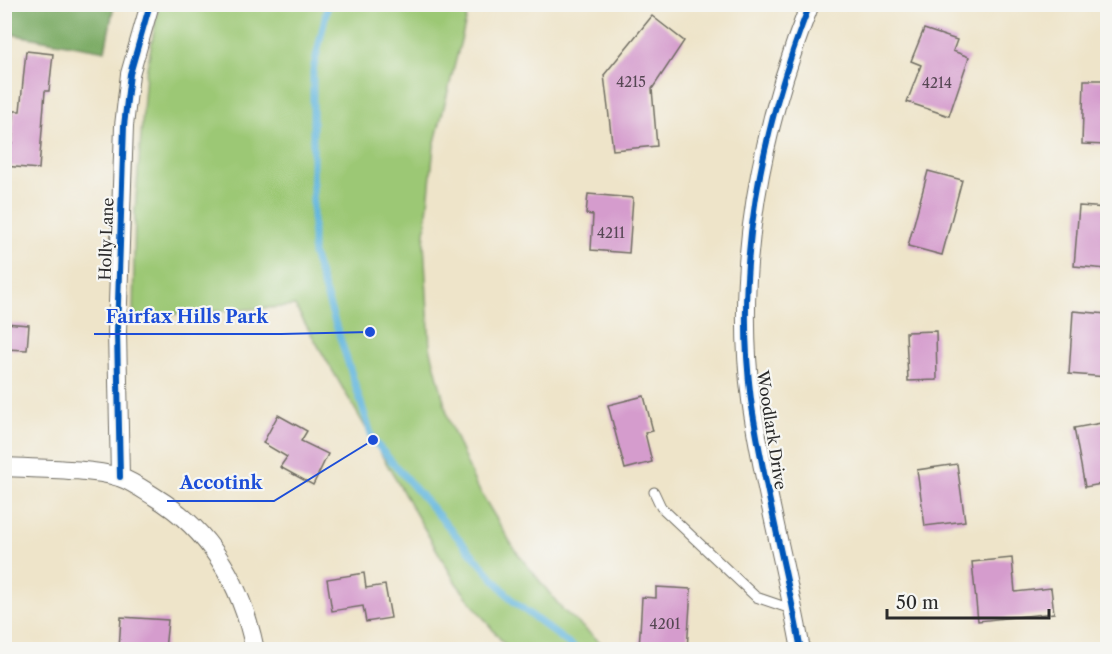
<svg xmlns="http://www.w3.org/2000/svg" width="1112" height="654" font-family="'Libre Caslon Text',serif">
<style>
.green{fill:#9cc875;stroke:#647a50;stroke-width:1.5}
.forest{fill:#7dac66;stroke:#546c48;stroke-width:1.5}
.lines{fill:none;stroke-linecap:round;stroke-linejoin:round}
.stream{stroke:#62b6de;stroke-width:7}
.building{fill:#d59ccd}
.lane-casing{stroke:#6f6c62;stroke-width:11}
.street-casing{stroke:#6f6c62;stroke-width:20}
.lane{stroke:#fff;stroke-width:9}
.street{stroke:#fff;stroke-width:18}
.cycleway-casing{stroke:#f6f6f2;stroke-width:10}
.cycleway{stroke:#0057b8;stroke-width:6}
.labels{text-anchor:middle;stroke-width:4.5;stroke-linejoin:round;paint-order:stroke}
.number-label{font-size:14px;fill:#564754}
.street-label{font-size:16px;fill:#2b2b2b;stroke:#f6f6f2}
.leader{fill:none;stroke:#1d4ed8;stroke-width:2}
.callout-dot{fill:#1d4ed8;stroke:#f6f6f2;stroke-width:2}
.callout-label{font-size:18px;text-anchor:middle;font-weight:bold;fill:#1d4ed8;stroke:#f6f6f2;stroke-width:4.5;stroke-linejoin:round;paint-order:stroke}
</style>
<rect width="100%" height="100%" fill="#f6f6f2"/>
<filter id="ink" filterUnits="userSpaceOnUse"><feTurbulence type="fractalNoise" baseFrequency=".0167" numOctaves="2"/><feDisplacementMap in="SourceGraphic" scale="12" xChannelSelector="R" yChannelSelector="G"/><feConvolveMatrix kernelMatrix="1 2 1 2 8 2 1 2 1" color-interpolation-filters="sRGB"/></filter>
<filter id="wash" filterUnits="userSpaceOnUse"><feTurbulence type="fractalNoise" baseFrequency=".008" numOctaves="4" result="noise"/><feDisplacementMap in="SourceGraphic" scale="24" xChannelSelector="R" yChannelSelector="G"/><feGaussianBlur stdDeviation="1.35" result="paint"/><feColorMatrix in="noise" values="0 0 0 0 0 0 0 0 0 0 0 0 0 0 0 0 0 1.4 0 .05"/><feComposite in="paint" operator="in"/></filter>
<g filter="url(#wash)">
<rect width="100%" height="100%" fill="#eee4c9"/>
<path class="green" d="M 159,5 L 470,5 L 434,146 L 424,243 L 430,347 L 449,421 L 475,483 L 515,550 L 563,610 L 608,649 L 508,649 L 456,583 L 295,306 L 133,317 L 135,211 L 146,73 Z"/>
<path class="forest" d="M 5,4 L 114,5 L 105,51 L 5,33 Z"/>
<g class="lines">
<path class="stream" d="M 328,4 L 313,71 L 313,254 L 373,440 L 514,602 L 577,650"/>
</g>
<g id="blocks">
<g class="building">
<path d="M 652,16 L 684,41 L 652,89 L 657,146 L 613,150 L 604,75 Z"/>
<path d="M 924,29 L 957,40 L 953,51 L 969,57 L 949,116 L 907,102 L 921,65 L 911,61 Z"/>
<path d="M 26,51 L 53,54 L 49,91 L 45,91 L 39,169 L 4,166 L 4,143 L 12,144 L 14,111 L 20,111 Z"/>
<path d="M 1084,80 L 1107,80 L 1107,145 L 1082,144 Z"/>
<path d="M 928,171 L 962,180 L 942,255 L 908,246 Z"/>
<path d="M 588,194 L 633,198 L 629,253 L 591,250 L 593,215 L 586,214 Z"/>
<path d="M 1079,206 L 1107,208 L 1107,269 L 1074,266 Z"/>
<path d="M 1073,311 L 1107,314 L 1107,377 L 1069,374 Z"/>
<path d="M 4,323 L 29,325 L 27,350 L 4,349 Z"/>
<path d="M 936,331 L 937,380 L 908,381 L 906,332 Z"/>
<path d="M 644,396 L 653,431 L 645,433 L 652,462 L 625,469 L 608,405 Z"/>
<path d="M 278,415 L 307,431 L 301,441 L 328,454 L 313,485 L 280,467 L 287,457 L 263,443 Z"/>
<path d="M 1107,422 L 1107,483 L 1085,487 L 1074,428 Z"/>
<path d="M 957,464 L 965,521 L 925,526 L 917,470 Z"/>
<path d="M 1012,558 L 1015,592 L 1051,588 L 1054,613 L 978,621 L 972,562 Z"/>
<path d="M 364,573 L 366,588 L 385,585 L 391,618 L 366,622 L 363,606 L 332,611 L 327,579 Z"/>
<path d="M 656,587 L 691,589 L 687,650 L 639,650 L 642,597 L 656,598 Z"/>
<path d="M 121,617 L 168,620 L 165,650 L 119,650 Z"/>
</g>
</g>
</g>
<g filter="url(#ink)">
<use href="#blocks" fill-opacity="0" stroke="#6f6c62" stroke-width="1.5"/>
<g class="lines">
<defs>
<path id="lane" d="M 654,492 L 661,507 L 756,597 L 794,610"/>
<g id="street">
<path d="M 4,467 C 38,469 88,468 119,477 C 131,481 144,490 155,497 C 211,531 242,586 255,650"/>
<path d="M 120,477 L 117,332 L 124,126 L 130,74 L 150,4"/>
<path d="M 801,650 C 786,566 763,484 751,400 C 734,266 761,129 810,4"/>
</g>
</defs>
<use href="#lane" class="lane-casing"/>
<use href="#street" class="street-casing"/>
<use href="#lane" class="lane"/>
<use href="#street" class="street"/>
<defs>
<g id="cycleway">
<path d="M 120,477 L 117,332 L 124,126 L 130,74 L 150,4"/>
<path d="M 801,650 C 786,566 763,484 751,400 C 734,266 761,129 810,4"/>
</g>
</defs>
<use href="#cycleway" class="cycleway-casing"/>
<use href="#cycleway" class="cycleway"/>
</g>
</g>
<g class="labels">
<g class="number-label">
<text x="631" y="87">4215</text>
<text x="937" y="88">4214</text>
<text x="611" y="238">4211</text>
<text x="665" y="629">4201</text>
</g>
<g class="street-label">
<text transform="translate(106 239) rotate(-88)" y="6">Holly Lane</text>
<text transform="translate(772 430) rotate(81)" y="6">Woodlark Drive</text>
</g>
</g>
<path class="leader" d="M370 332L281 334H94M373 440L274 501H167"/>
<g class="callout-dot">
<circle cx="370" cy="332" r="6"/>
<circle cx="373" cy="440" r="6"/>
</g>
<g class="callout-label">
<text x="187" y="323">Fairfax Hills Park</text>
<text x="221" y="489">Accotink</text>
</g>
<rect width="1112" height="654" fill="none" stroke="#f6f6f2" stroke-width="24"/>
<path d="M887 609v9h162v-9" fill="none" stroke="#2b2b2b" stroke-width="3"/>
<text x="896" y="609" font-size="18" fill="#2b2b2b" stroke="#f6f6f2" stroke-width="4.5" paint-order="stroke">50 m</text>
</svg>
